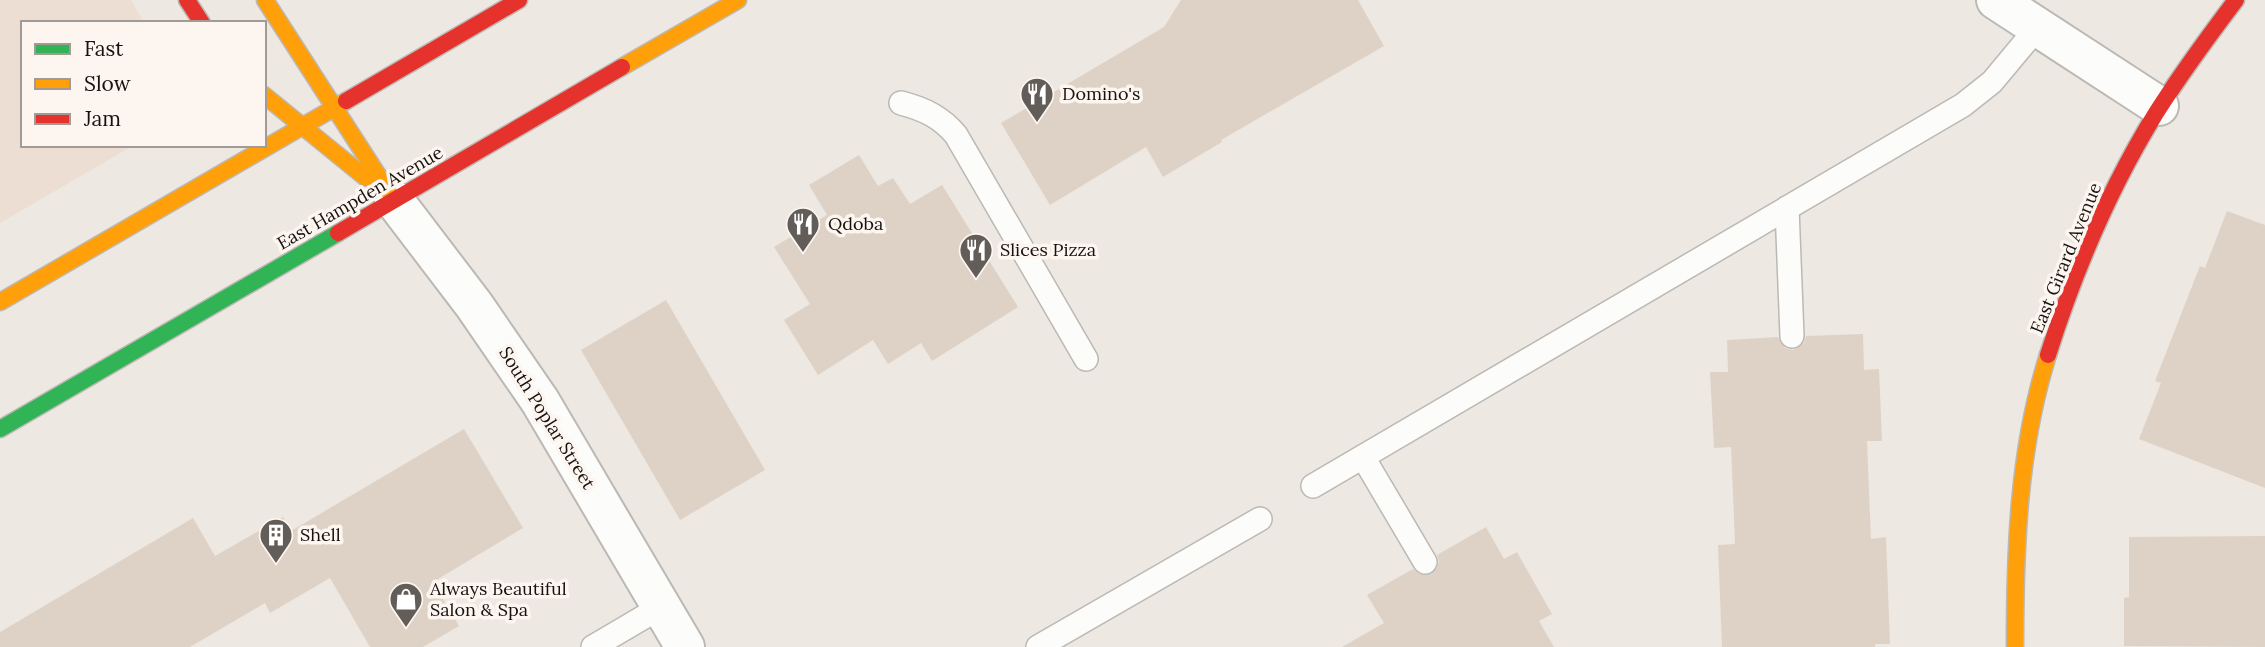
<svg xmlns="http://www.w3.org/2000/svg" width="2265" height="647" font-family="Lora,serif">
<style>
.built{fill:#ecded2}
.building{fill:#ded2c7}
.lines{fill:none;stroke-linecap:round;stroke-linejoin:round}
.lane-casing{stroke:#bcb8b3;stroke-width:26}
.street-casing{stroke:#bcb8b3;stroke-width:42}
.fast-casing{stroke:#bcb8b3;stroke-width:19}
.slow-casing{stroke:#bcb8b3;stroke-width:19}
.jam-casing{stroke:#bcb8b3;stroke-width:19}
.lane{stroke:#fcfcfb;stroke-width:23}
.street{stroke:#fcfcfb;stroke-width:38}
.fast{stroke:#30b455;stroke-width:16}
.slow{stroke:#ff9f0a;stroke-width:16}
.jam{stroke:#e5322d;stroke-width:16}
.labels{text-anchor:middle;stroke-width:7;stroke-linejoin:round;paint-order:stroke}
.poi-label{font-size:18px;fill:#17120f;stroke:#fdf5ef;text-anchor:start}
.street-label{font-size:18px;fill:#17120f;stroke:#fdf5ef}
</style>
<rect width="100%" height="100%" fill="#eee8e2"/>
<path class="built" d="M 0,0 L 131,0 L 144,23 L 23,23 L 23,145 L 134,145 L 0,223 Z"/>
<g class="building">
<path d="M 1181,0 L 1358,0 L 1384,46 L 1221,140 L 1222,142 L 1163,177 L 1146,147 L 1050,205 L 1001,123 L 1164,27 Z"/>
<path d="M 859,155 L 878,186 L 893,178 L 910,204 L 942,185 L 1018,307 L 932,361 L 921,343 L 888,364 L 873,340 L 818,375 L 784,320 L 810,304 L 774,247 L 827,215 L 809,185 Z"/>
<path d="M 2227,211 L 2265,225 L 2265,488 L 2139,439 L 2161,383 L 2155,381 L 2200,266 L 2205,268 Z"/>
<path d="M 666,300 L 765,470 L 680,520 L 581,350 Z"/>
<path d="M 1863,334 L 1864,370 L 1879,369 L 1882,441 L 1867,441 L 1871,539 L 1886,537 L 1890,644 L 1875,644 L 1875,647 L 1722,647 L 1718,545 L 1735,544 L 1731,447 L 1714,448 L 1710,372 L 1728,372 L 1727,340 L 1778,337 L 1785,348 L 1793,350 L 1804,343 L 1806,336 Z"/>
<path d="M 464,429 L 523,528 L 433,582 L 459,626 L 423,647 L 370,647 L 330,578 L 270,613 L 265,603 L 190,647 L 0,647 L 0,632 L 193,518 L 215,556 L 283,517 L 291,531 Z"/>
<path d="M 1486,527 L 1504,559 L 1517,552 L 1552,614 L 1539,621 L 1554,647 L 1342,647 L 1384,623 L 1367,595 L 1413,569 L 1419,574 L 1431,574 L 1437,568 L 1439,561 L 1437,555 Z"/>
<path d="M 2265,536 L 2265,647 L 2124,646 L 2124,598 L 2129,597 L 2129,537 Z"/>
</g>
<g class="lines">
<defs>
<g id="lane">
<path d="M 901,103 C 924,109 941,117 956,135 L 1086,359"/>
<path d="M 1787,208 L 1792,336"/>
<path d="M 1363,457 L 1425,562"/>
<path d="M 1313,486 L 1963,105 L 1992,82 L 2037,28"/>
<path d="M 593,647 L 661,607"/>
<path d="M 1038,647 L 1260,519"/>
</g>
<g id="street">
<path d="M 1996,0 L 2159,106"/>
<path d="M 394,200 L 474,305 L 540,401 L 685,647"/>
</g>
<path id="fast" d="M 0,429 L 338,233"/>
<g id="slow">
<path d="M 265,0 L 394,200"/>
<path d="M 622,67 L 738,0"/>
<path d="M 264,95 L 366,178"/>
<path d="M 0,302 L 346,101"/>
<path d="M 2015,647 C 2015,549 2018,450 2048,355"/>
</g>
<g id="jam">
<path d="M 187,0 L 202,23"/>
<path d="M 346,101 L 519,0"/>
<path d="M 338,233 L 622,67"/>
<path d="M 2048,355 C 2075,270 2109,189 2156,113 C 2181,74 2208,37 2236,0"/>
</g>
</defs>
<use href="#lane" class="lane-casing"/>
<use href="#street" class="street-casing"/>
<use href="#fast" class="fast-casing"/>
<use href="#slow" class="slow-casing"/>
<use href="#jam" class="jam-casing"/>
<use href="#lane" class="lane"/>
<use href="#street" class="street"/>
<use href="#fast" class="fast"/>
<use href="#slow" class="slow"/>
<use href="#jam" class="jam"/>
</g>
<defs>
<symbol id="restaurant-pin" viewBox="-11 -11 22 30"><path d="M0 17L-7.5 6A9.5 9.5 0 1 1 7.5 6Z" fill="#625d59" stroke="#fdf5ef"/><path d="M-5-6h1v4h1v-4h1v4h1v-4h1v5L-1.5 .5V6h-2V.5L-5-1ZM5-6V6H3V1.5H1.5Q1.5-4 5-6Z" fill="#fff"/></symbol>
<symbol id="building-pin" viewBox="-11 -11 22 30"><path d="M0 17L-7.5 6A9.5 9.5 0 1 1 7.5 6Z" fill="#625d59" stroke="#fdf5ef"/><path d="M-4-6H4V6H1V3H-1V6H-4ZM-2.5-4.3h1.7v1.8h-1.7ZM.8-4.3h1.7v1.8H.8ZM-2.5-1h1.7V.8h-1.7ZM.8-1h1.7V.8H.8Z" fill="#fff"/></symbol>
<symbol id="shop-pin" viewBox="-11 -11 22 30"><path d="M0 17L-7.5 6A9.5 9.5 0 1 1 7.5 6Z" fill="#625d59" stroke="#fdf5ef"/><path d="M-5-2.5h2.3a2.7 3.5 0 0 1 5.4 0H5L5.5 6h-11ZM-1.5-2.5h3a1.5 2.3 0 0 0-3 0Z" fill="#fff"/></symbol>
</defs>
<g fill-rule="evenodd">
<use href="#restaurant-pin" x="1018" y="75" width="38" height="52"/>
<use href="#restaurant-pin" x="784" y="205" width="38" height="52"/>
<use href="#restaurant-pin" x="957" y="231" width="38" height="52"/>
<use href="#building-pin" x="257" y="516" width="38" height="52"/>
<use href="#shop-pin" x="387" y="580" width="38" height="52"/>
</g>
<g class="labels">
<g class="poi-label">
<text x="1062" y="100">Domino's</text>
<text x="828" y="230">Qdoba</text>
<text x="1000" y="256">Slices Pizza</text>
<text x="300" y="541">Shell</text>
<text x="430" y="595">Always Beautiful<tspan x="430" dy="21">Salon &amp; Spa</tspan></text>
</g>
<g class="street-label">
<text transform="translate(360 198) rotate(-30)" y="6">East Hampden Avenue</text>
<text transform="translate(2066 258) rotate(-68)" y="6">East Girard Avenue</text>
<text transform="translate(547 418) rotate(58)" y="6">South Poplar Street</text>
</g>
</g>
<rect x="21" y="21" width="245" height="126" fill="#fdf5ef" stroke="#a19a95" stroke-width="2"/>
<rect x="35" y="44" width="35" height="10" fill="#30b455" stroke="#a19a95" stroke-width="2"/>
<text x="84" y="56" font-size="21" fill="#17120f">Fast</text>
<rect x="35" y="79" width="35" height="10" fill="#ff9f0a" stroke="#a19a95" stroke-width="2"/>
<text x="84" y="91" font-size="21" fill="#17120f">Slow</text>
<rect x="35" y="114" width="35" height="10" fill="#e5322d" stroke="#a19a95" stroke-width="2"/>
<text x="84" y="126" font-size="21" fill="#17120f">Jam</text>
</svg>
